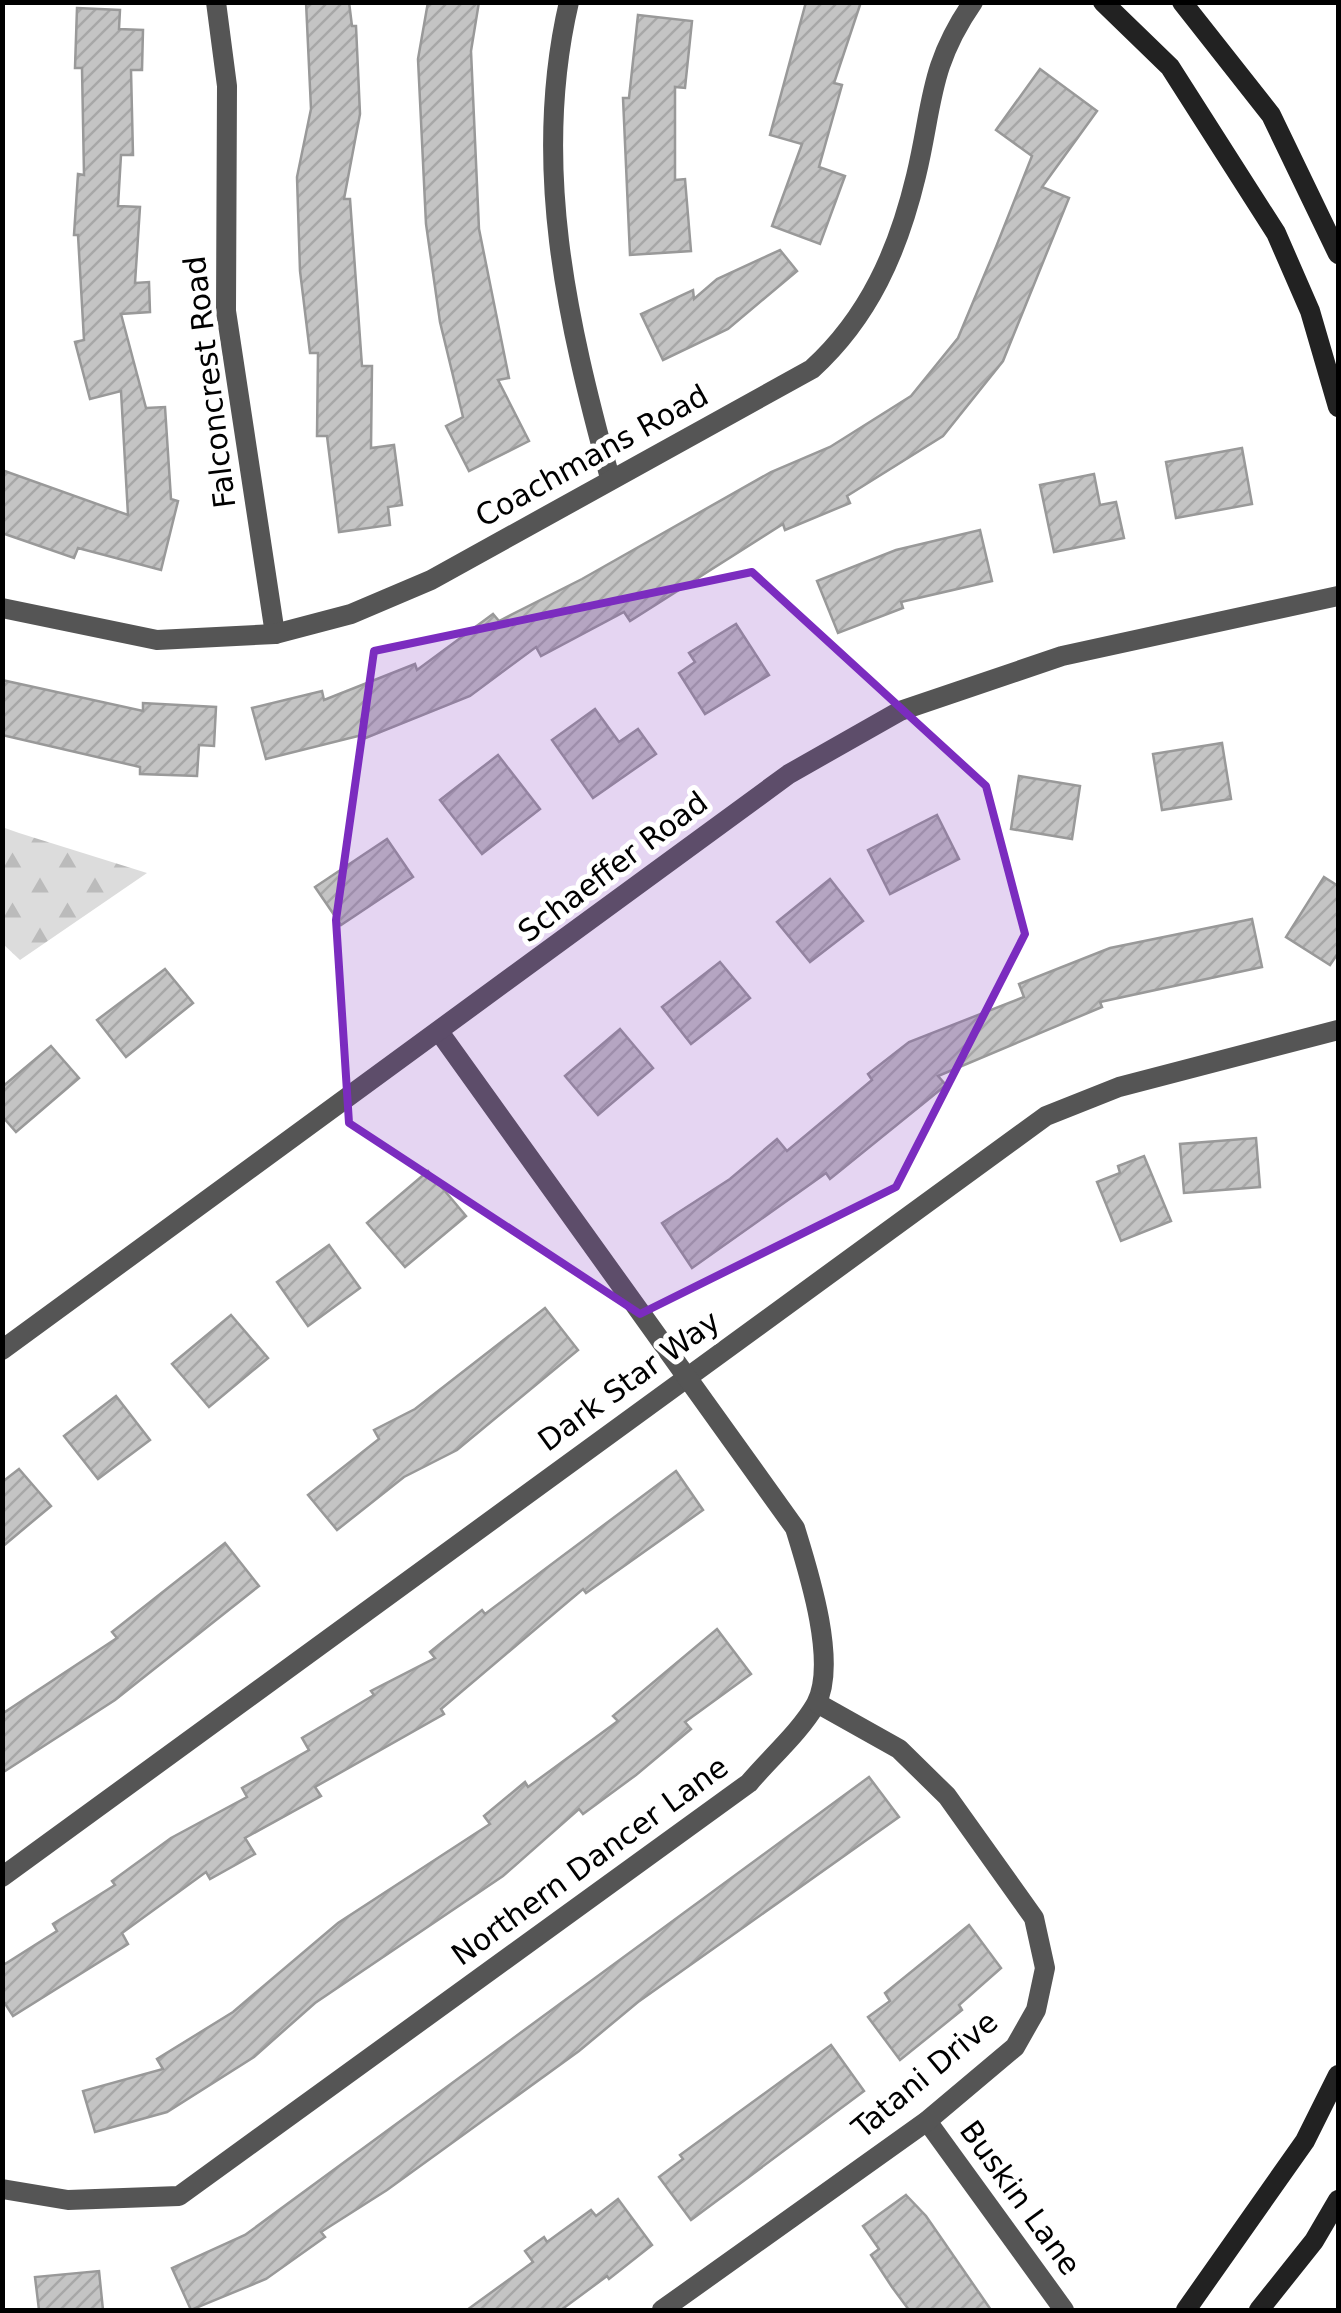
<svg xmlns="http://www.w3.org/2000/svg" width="1341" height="2313" font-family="'DejaVu Sans',sans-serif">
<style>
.forest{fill:url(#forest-firs)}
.building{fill:url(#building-hatch);stroke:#999;stroke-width:2.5}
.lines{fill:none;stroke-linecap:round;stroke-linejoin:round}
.minor{stroke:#555;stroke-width:20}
.tertiary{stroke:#555;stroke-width:20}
.secondary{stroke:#222;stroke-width:20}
.marked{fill:#7b2cbf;fill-opacity:0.2;stroke:#7b2cbf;stroke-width:8;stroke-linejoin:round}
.labels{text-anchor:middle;stroke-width:10;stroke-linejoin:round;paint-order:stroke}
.street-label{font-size:30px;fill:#000;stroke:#fff}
</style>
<defs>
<pattern id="forest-firs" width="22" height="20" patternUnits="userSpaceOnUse" patternTransform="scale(2.5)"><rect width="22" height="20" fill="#dcdcdc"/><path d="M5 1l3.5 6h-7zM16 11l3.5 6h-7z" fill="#bbb"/></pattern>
<pattern id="building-hatch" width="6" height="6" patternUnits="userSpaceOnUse" patternTransform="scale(2.5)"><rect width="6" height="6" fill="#c4c4c4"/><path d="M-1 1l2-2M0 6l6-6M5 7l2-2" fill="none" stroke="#a7a7a7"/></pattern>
</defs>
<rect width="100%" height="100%" fill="#fff"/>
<path class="forest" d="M 2,827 L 19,833 L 147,873 L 20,960 L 3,944 Z"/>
<g class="building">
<path d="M 306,2 L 349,2 L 352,26 L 356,26 L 360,114 L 344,199 L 350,199 L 362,366 L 372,366 L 371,448 L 394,445 L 402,505 L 388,507 L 390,525 L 339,532 L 327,436 L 317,436 L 318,353 L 310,353 L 300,271 L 297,177 L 311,109 Z"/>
<path d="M 428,2 L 479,2 L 471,51 L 479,229 L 509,378 L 498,380 L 529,441 L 469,471 L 446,426 L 463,417 L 440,322 L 426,224 L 418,59 Z"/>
<path d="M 806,2 L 861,2 L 834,83 L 842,85 L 819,167 L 845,176 L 820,244 L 772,226 L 802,144 L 770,135 Z"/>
<path d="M 77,8 L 120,10 L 119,29 L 143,30 L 142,70 L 131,70 L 133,155 L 121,155 L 118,206 L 140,207 L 135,283 L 149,282 L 150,312 L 121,314 L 146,408 L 165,407 L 171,499 L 178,501 L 161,570 L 78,548 L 74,558 L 2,533 L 2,470 L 128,515 L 121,391 L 90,399 L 75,342 L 84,340 L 78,235 L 74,235 L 78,174 L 84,175 L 82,68 L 75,68 Z"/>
<path d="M 638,15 L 692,21 L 685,88 L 675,87 L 675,180 L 685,179 L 691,251 L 630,255 L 623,98 L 629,98 Z"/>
<path d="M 1040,69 L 1097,111 L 1042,187 L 1069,198 L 1003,361 L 943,436 L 847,496 L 850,503 L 785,530 L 783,524 L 630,621 L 624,612 L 541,656 L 536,647 L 470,696 L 363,739 L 362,735 L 266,759 L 252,708 L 322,691 L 324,700 L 415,664 L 417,670 L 493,614 L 499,621 L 582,579 L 771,472 L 830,447 L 911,396 L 958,338 L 996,247 L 1032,156 L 996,130 Z"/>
<path d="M 780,250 L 797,271 L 728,329 L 663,360 L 641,314 L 693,290 L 694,299 L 717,279 Z"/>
<path d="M 1242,448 L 1252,504 L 1176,518 L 1166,462 Z"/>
<path d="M 1094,474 L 1100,505 L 1116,502 L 1124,538 L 1054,552 L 1040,485 Z"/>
<path d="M 980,530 L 992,581 L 901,602 L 903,608 L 838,633 L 817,581 L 896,550 Z"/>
<path d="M 736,624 L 769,675 L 705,714 L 679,673 L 695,662 L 689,653 Z"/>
<path d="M 2,680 L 143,711 L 143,703 L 216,707 L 214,746 L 199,745 L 197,776 L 140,774 L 140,767 L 2,735 Z"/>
<path d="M 595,709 L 619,742 L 638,729 L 656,754 L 593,798 L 552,740 Z"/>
<path d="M 1222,743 L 1231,799 L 1162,810 L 1153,754 Z"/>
<path d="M 498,755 L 540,809 L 482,854 L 440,800 Z"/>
<path d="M 1019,776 L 1080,786 L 1072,839 L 1011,829 Z"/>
<path d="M 937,815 L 959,859 L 890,894 L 868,850 Z"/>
<path d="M 387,839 L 413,877 L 341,925 L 315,887 Z"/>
<path d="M 1324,877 L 1338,886 L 1338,953 L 1330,965 L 1286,937 Z"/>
<path d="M 830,879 L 863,921 L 810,962 L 777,922 Z"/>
<path d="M 1252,919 L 1262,967 L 1100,1002 L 1102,1007 L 938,1076 L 946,1085 L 830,1179 L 826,1173 L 692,1268 L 662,1223 L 730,1179 L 777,1139 L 787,1151 L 872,1080 L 868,1074 L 909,1042 L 1024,997 L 1019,984 L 1110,948 Z"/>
<path d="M 720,962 L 750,998 L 691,1044 L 662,1007 Z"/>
<path d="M 165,969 L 193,1003 L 126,1057 L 97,1020 Z"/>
<path d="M 620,1029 L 653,1068 L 598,1115 L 565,1076 Z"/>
<path d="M 51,1046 L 79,1078 L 16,1132 L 2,1116 L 2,1087 Z"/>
<path d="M 1256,1138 L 1260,1187 L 1184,1193 L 1180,1144 Z"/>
<path d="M 1144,1156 L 1171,1221 L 1121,1241 L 1097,1182 L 1120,1173 L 1118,1166 Z"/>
<path d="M 428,1171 L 466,1216 L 405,1267 L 367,1223 Z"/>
<path d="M 329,1245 L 360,1288 L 308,1326 L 277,1282 Z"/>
<path d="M 545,1308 L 578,1350 L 457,1450 L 404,1477 L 337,1530 L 308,1495 L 379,1439 L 374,1430 L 415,1409 Z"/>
<path d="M 231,1315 L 268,1358 L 209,1407 L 172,1364 Z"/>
<path d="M 116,1396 L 150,1440 L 98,1479 L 64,1436 Z"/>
<path d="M 19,1469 L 51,1506 L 2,1547 L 2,1482 Z"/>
<path d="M 676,1471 L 703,1510 L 586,1593 L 583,1589 L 441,1709 L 444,1714 L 315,1787 L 321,1796 L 245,1838 L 255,1854 L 210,1879 L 206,1872 L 122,1933 L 128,1944 L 13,2016 L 2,1999 L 2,1966 L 57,1931 L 53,1924 L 115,1885 L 112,1881 L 171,1838 L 247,1797 L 242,1788 L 309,1750 L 302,1738 L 374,1695 L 371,1691 L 435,1658 L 430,1652 L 482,1610 L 485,1614 Z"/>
<path d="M 225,1543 L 259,1586 L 115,1700 L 2,1773 L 2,1714 L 117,1638 L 112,1632 Z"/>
<path d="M 717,1629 L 751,1674 L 685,1722 L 691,1729 L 636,1775 L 583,1814 L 579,1809 L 503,1876 L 315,2003 L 254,2057 L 167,2112 L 95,2132 L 83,2091 L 163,2069 L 157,2059 L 233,2012 L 338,1923 L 490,1824 L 484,1816 L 525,1782 L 528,1787 L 618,1721 L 613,1716 Z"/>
<path d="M 869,1777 L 899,1817 L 638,2002 L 579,2051 L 387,2190 L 321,2232 L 325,2237 L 266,2279 L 191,2310 L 172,2268 L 245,2235 Z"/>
<path d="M 969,1925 L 1001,1968 L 959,2005 L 962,2010 L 900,2060 L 868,2017 L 890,2001 L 885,1993 Z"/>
<path d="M 831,2045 L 864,2091 L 691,2220 L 659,2177 L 683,2159 L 680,2155 Z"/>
<path d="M 906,2195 L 926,2216 L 991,2310 L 909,2310 L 892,2287 L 871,2255 L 879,2249 L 863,2226 Z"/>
<path d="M 618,2199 L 652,2245 L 609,2279 L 607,2276 L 561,2310 L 467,2310 L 533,2262 L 525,2251 L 544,2237 L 547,2242 L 591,2210 L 596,2216 Z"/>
<path d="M 99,2271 L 103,2310 L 39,2310 L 35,2277 Z"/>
</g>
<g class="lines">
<g class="minor">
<path d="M 216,2 L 227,86 L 226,311 L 275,634"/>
<path d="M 569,2 C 531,164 567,321 610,478"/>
<path d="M 2,608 L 157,640 L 275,634 L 351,614 L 431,580 L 812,369 C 869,317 898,251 916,176 C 933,106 928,67 973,2"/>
<path d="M 2,1877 L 1046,1116 L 1119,1087 L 1338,1030"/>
<path d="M 927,2121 L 1064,2310"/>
<path d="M 2,2189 L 68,2200 L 179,2196 L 749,1783 C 770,1758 800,1732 816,1704 C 838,1663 808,1570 795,1528 L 440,1033"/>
<path d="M 662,2310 L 927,2121 L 1015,2047 L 1036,2010 L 1045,1968 L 1034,1918 L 947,1796 L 899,1749 L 817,1703"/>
</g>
<path class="tertiary" d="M 2,1350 L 789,774 L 900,711 L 1062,656 L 1338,596"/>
<g class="secondary">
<path d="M 1103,2 L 1170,67 L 1276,233 L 1310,311 L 1338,407"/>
<path d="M 1182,2 L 1271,115 L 1338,254"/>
<path d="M 1186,2310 L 1305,2141 L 1338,2075"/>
<path d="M 1259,2310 L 1314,2241 L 1338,2200"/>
</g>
</g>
<path class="marked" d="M 752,572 L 986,786 L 1025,934 L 896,1187 L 640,1314 L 349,1123 L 336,920 L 374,651 Z"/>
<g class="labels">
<g class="street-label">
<text transform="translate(210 382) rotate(-97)" y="10">Falconcrest Road</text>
<text transform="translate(592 456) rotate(-29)" y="10">Coachmans Road</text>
<text transform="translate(613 867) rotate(-37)" y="10">Schaeffer Road</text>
<text transform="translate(629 1381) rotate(-36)" y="10">Dark Star Way</text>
<text transform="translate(590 1861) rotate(-36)" y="10">Northern Dancer Lane</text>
<text transform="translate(925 2075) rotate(-40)" y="10">Tatani Drive</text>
<text transform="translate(1020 2198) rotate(54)" y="10">Buskin Lane</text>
</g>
</g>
<rect width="1341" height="2313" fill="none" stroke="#000000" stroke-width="10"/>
</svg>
